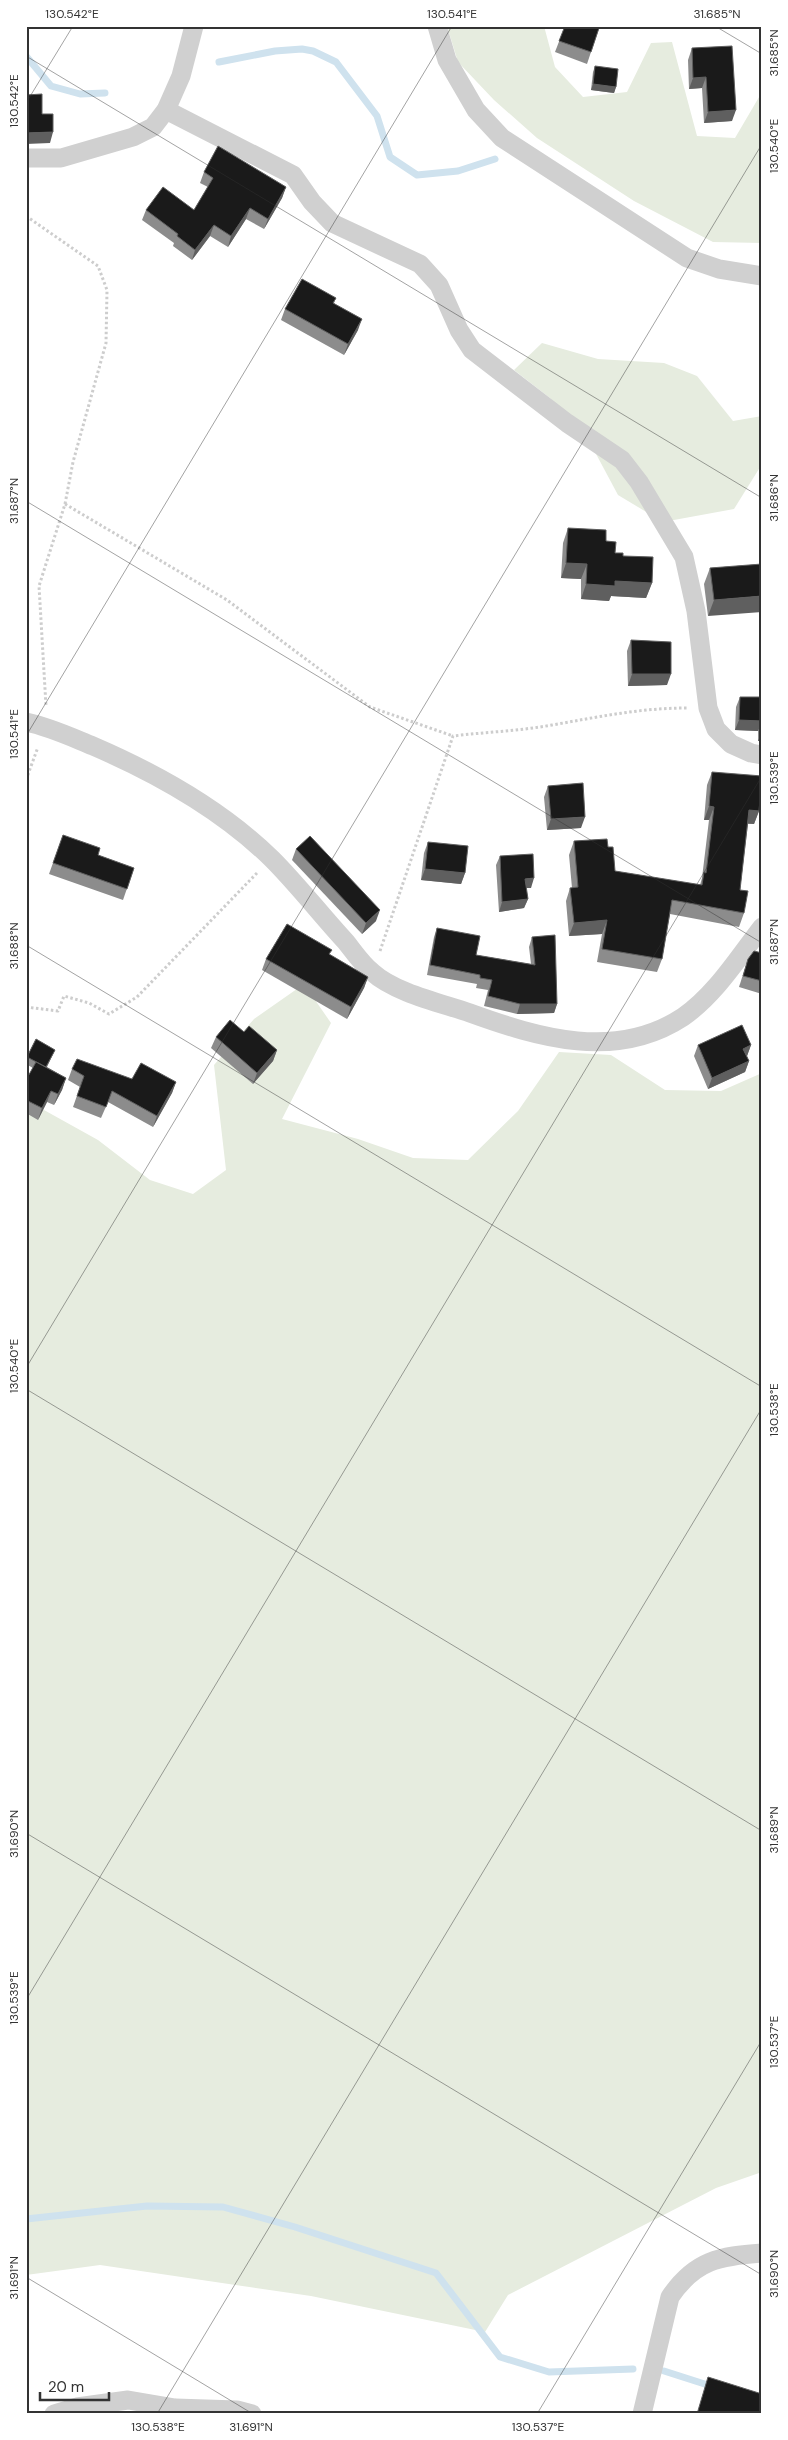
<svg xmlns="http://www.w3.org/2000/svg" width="788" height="2440" font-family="'DM Sans',sans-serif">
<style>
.green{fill:#e6ecdf}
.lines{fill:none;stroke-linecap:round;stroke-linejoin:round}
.stream{stroke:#cfe2ee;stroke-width:7}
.path{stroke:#cdcdcd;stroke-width:3;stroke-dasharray:2.5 2.5;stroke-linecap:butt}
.minor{stroke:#d0d0d0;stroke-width:19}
.wall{fill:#8c8c8c}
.shaded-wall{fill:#5f5f5f}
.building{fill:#1a1a1a;stroke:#5f5f5f}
.ticks{fill:none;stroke:#333;stroke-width:1;stroke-opacity:0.45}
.neatline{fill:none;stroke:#333;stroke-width:2}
.ticks-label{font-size:12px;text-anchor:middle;fill:#333}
</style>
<rect width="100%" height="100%" fill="#fff"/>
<g class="green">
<path d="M 447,26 L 544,26 L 555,67 L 583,97 L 627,92 L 651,43 L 672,42 L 697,136 L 735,138 L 762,92 L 762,243 L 713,242 L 634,201 L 537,138 L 494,100 L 458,62 Z"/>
<path d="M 542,343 L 598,359 L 664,363 L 697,376 L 733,421 L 762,416 L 762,464 L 734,509 L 663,522 L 618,495 L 595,452 L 550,398 L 514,370 Z"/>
<path d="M 304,984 L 331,1023 L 282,1119 L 358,1139 L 413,1158 L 468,1160 L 518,1111 L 559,1052 L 611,1055 L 665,1090 L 721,1091 L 762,1073 L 762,2172 L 716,2188 L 508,2295 L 485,2332 L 311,2296 L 100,2265 L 26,2275 L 26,1100 L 98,1140 L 150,1180 L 193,1194 L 226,1170 L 214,1065 L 254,1019 Z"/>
</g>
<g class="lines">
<g class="stream">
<path d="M 26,56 L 51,86 L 80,94 L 105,93"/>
<path d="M 219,62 L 275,51 L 302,49 L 313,51 L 336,62 L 377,116 L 390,157 L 417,175 L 458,171 L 495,159"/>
<path d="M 26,2219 L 147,2206 L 223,2207 L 295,2227 L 436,2273 L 500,2357 L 549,2372 L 633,2369"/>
<path d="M 664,2371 L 714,2387"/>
</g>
<g class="path">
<path d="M 26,216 L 98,266 L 107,290 L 106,343 L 73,462 L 65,504 L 39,586 L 46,706"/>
<path d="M 65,504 L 227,600 L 370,707 L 453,736"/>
<path d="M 26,780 L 38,747"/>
<path d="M 380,951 L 453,736 C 486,732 519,731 552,725 C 598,717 640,708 687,708"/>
<path d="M 26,1007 L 58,1011 L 64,996 L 89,1003 L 109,1014 L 137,997 L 257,873"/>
</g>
<g class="minor">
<path d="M 437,26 L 447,60 L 476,110 L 502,138 L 687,258 L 719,269 L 762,276"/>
<path d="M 166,110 L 293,175 L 312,202 L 332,223 L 420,264 L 439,285 L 459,330 L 472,350 L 567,423 L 622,460 L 639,482 L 684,557 L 696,611 L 708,708 L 716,729 L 731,744 L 751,753 L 762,755"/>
<path d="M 26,158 L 61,158 L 133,137 L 153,127 L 166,110 L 181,76 L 194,26"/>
<path d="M 26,722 C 50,727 71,737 93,746 C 158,774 221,809 272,859 C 298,885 321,915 346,942 C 354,952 362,964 372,972 C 395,993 441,1003 470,1013 C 539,1038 616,1061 683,1017 C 715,995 738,958 762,927"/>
<path d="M 54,2414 L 77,2407 L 128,2400 L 175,2408 L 237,2410 L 252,2414"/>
<path d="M 642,2414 L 670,2297 C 695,2260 720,2256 762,2253"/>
</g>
</g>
<g class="wall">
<path d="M 565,26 L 599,28 L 587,64 L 555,52 Z"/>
<path d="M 692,48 L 732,121 L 704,123 L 702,88 L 689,89 L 688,60 Z"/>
<path d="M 595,66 L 616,87 L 614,93 L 591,90 L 593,72 Z"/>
<path d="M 204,172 L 286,187 L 282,198 L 264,229 L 246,219 L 228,247 L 210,236 L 192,260 L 173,246 L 174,243 L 142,220 L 146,210 L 194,210 L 208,187 L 200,183 Z"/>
<path d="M 336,298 L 334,303 L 358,330 L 344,355 L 281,320 L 285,309 Z"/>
<path d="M 568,528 L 606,541 L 615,553 L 623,556 L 652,583 L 646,598 L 611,596 L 609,601 L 581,599 L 581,579 L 561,578 L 563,543 Z"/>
<path d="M 762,564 L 708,616 L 704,584 L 710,568 Z"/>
<path d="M 631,640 L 667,685 L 628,686 L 627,651 Z"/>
<path d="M 740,697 L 762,697 L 762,741 L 758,741 L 758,731 L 735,730 L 736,707 Z"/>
<path d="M 712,772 L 759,811 L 754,824 L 748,824 L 740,890 L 744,913 L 739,927 L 670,914 L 662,959 L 657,972 L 597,962 L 602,934 L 569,936 L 566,901 L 570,888 L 572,888 L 569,855 L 574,841 L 608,847 L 615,871 L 700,885 L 702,878 L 709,820 L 704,820 L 707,785 Z"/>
<path d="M 548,786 L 581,828 L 547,830 L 544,797 Z"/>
<path d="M 63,835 L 98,855 L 134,868 L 123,900 L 49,874 Z"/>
<path d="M 428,842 L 465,873 L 461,884 L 421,880 L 424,853 Z"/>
<path d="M 296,849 L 376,921 L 362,934 L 292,860 Z"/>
<path d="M 500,856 L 531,888 L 526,888 L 528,899 L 524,908 L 499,912 L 496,865 Z"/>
<path d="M 437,928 L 476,955 L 531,964 L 529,947 L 532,937 L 557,1004 L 554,1013 L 517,1014 L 484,1006 L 488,990 L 476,988 L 477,984 L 427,975 L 434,937 Z"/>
<path d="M 762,953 L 762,994 L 739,987 L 748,959 Z"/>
<path d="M 330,955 L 368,977 L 364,988 L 347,1019 L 262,970 L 266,959 Z"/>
<path d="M 244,1032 L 277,1050 L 273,1061 L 253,1084 L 211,1048 L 216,1037 Z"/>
<path d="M 36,1039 L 55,1050 L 47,1067 L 66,1078 L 62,1090 L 54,1105 L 47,1102 L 38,1120 L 26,1113 L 26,1080 L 33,1068 L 26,1064 L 26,1058 Z"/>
<path d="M 698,1045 L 751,1045 L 747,1056 L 749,1061 L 745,1072 L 708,1089 L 694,1056 Z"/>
<path d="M 72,1069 L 132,1079 L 176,1082 L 172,1093 L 153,1127 L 108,1102 L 101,1118 L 73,1107 L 80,1087 L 68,1080 Z"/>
</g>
<g class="shaded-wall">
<path d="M 706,77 L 702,88 L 689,89 L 693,78 Z"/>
<path d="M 593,84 L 616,87 L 614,93 L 591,90 Z"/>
<path d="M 736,110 L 732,121 L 704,123 L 708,112 Z"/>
<path d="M 53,132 L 50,143 L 26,144 L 26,133 Z"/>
<path d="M 286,187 L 282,198 L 264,229 L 268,219 Z"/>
<path d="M 250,208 L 246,219 L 228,247 L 231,236 Z"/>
<path d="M 214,225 L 210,236 L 192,260 L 195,250 Z"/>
<path d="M 362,319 L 358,330 L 344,355 L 348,344 Z"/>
<path d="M 566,563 L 587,564 L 581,579 L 561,578 Z"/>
<path d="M 615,581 L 652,583 L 646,598 L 611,596 L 609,601 L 581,599 L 586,584 Z"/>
<path d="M 762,596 L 762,612 L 708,616 L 714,600 Z"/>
<path d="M 632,674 L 671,674 L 667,685 L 628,686 Z"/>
<path d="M 739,720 L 762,721 L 762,722 L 758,731 L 735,730 Z"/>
<path d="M 762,731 L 762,741 L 758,741 Z"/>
<path d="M 709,806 L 714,807 L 709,820 L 704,820 Z"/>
<path d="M 749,810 L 759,811 L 754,824 L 744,823 Z"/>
<path d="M 585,817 L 581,828 L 547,830 L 551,819 Z"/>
<path d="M 425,869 L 465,873 L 461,884 L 421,880 Z"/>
<path d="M 534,878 L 531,888 L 521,888 L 525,879 Z"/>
<path d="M 528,899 L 524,908 L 499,912 L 502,902 Z"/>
<path d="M 380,910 L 376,921 L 362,934 L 366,923 Z"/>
<path d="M 607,920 L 602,934 L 569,936 L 574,923 Z"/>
<path d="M 368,977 L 364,988 L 347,1019 L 351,1007 Z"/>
<path d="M 520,1004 L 557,1004 L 554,1013 L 517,1014 Z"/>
<path d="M 751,1045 L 747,1056 L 743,1049 Z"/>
<path d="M 277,1050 L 273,1061 L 253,1084 L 257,1073 Z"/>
<path d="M 749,1061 L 745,1072 L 708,1089 L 712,1078 Z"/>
<path d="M 66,1078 L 62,1090 L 54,1105 L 58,1094 Z"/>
<path d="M 176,1082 L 172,1093 L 153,1127 L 157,1116 Z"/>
<path d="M 51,1091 L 47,1102 L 38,1120 L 42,1108 Z"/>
</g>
<g class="building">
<path d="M 565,26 L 594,26 L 599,28 L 591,52 L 559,41 Z"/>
<path d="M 732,46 L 736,110 L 708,112 L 706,77 L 693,78 L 692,48 Z"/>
<path d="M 595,66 L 618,69 L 616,87 L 593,84 Z"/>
<path d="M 42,94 L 42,114 L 53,114 L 53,132 L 26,133 L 26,95 Z"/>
<path d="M 218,146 L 286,187 L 268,219 L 250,208 L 231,236 L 214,225 L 195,250 L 177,236 L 178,234 L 146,210 L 163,187 L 194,210 L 213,178 L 204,172 Z"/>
<path d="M 302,279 L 336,298 L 333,303 L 362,319 L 348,344 L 285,309 Z"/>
<path d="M 568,528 L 606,530 L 606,541 L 616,542 L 615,553 L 623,553 L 623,556 L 653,557 L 652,583 L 615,581 L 615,586 L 586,584 L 587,564 L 566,563 Z"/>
<path d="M 762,564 L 762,596 L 714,600 L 710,568 Z"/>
<path d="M 631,640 L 671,642 L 671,674 L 632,674 Z"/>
<path d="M 740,697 L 762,697 L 762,721 L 739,720 Z"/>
<path d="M 712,772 L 762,776 L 759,811 L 749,810 L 740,890 L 748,891 L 744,913 L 672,900 L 662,959 L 602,949 L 607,920 L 574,923 L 570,888 L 578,887 L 574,841 L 607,839 L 608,847 L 613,847 L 615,871 L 702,885 L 704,872 L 706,873 L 714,807 L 709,806 Z"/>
<path d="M 583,783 L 585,817 L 551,819 L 548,786 Z"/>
<path d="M 63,835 L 100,848 L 98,855 L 134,868 L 127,889 L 53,863 Z"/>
<path d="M 310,836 L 380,910 L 366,923 L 296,849 Z"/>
<path d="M 428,842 L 468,846 L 465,873 L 425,869 Z"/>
<path d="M 533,854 L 534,878 L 525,879 L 528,899 L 502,902 L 500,856 Z"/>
<path d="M 287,924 L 332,950 L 329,954 L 368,977 L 351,1007 L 266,959 Z"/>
<path d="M 437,928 L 480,936 L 476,955 L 535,965 L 532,937 L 555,935 L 557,1004 L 520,1004 L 488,996 L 492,980 L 480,978 L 480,975 L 430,965 Z"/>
<path d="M 754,951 L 762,953 L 762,981 L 743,976 L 748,959 Z"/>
<path d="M 230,1020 L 244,1032 L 249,1026 L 277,1050 L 257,1073 L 216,1037 Z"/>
<path d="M 742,1025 L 751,1045 L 743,1049 L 749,1061 L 712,1078 L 698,1045 Z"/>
<path d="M 36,1039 L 55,1050 L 46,1067 L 27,1057 Z"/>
<path d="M 77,1059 L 132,1079 L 141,1063 L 176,1082 L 157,1116 L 112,1091 L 106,1107 L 77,1096 L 84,1076 L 72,1069 Z"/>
<path d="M 36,1062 L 66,1078 L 58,1094 L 51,1091 L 42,1108 L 26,1100 L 26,1080 Z"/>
<path d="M 708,2377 L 762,2394 L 762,2414 L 697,2414 Z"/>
</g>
<path class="ticks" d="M 715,26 L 762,54M 26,56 L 762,498M 26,103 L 73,26M 26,501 L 762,943M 26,736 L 452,26M 26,945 L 762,1387M 26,1368 L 762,144M 26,1389 L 762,1831M 26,1833 L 762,2275M 26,2000 L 762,776M 26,2277 L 253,2414M 157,2414 L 762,1408M 537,2414 L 762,2040"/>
<rect width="788" height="2440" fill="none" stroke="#ffffff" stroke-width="55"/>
<path d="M40 2392v8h69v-8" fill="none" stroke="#333333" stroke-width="2.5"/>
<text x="48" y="2392" font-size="15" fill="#333333" stroke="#ffffff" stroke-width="4" paint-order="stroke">20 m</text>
<rect x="28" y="28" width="732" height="2384" class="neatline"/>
<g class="ticks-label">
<text x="72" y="18">130.542°E</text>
<text x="452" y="18">130.541°E</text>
<text x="717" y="18">31.685°N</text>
<text transform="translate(774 53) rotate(-90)" y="4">31.685°N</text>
<text transform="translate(14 101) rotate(-90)" y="4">130.542°E</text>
<text transform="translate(774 146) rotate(-90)" y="4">130.540°E</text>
<text transform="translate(774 498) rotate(-90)" y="4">31.686°N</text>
<text transform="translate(14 501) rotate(-90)" y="4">31.687°N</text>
<text transform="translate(14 734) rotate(-90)" y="4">130.541°E</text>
<text transform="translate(774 778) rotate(-90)" y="4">130.539°E</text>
<text transform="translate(774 942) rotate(-90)" y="4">31.687°N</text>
<text transform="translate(14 946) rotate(-90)" y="4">31.688°N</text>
<text transform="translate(14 1366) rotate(-90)" y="4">130.540°E</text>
<text transform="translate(774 1410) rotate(-90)" y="4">130.538°E</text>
<text transform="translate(774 1830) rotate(-90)" y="4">31.689°N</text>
<text transform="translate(14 1834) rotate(-90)" y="4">31.690°N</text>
<text transform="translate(14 1998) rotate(-90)" y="4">130.539°E</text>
<text transform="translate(774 2042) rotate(-90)" y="4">130.537°E</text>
<text transform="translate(774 2274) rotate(-90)" y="4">31.690°N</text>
<text transform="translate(14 2278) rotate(-90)" y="4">31.691°N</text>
<text x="158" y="2431">130.538°E</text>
<text x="251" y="2431">31.691°N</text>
<text x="538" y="2431">130.537°E</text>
</g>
</svg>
